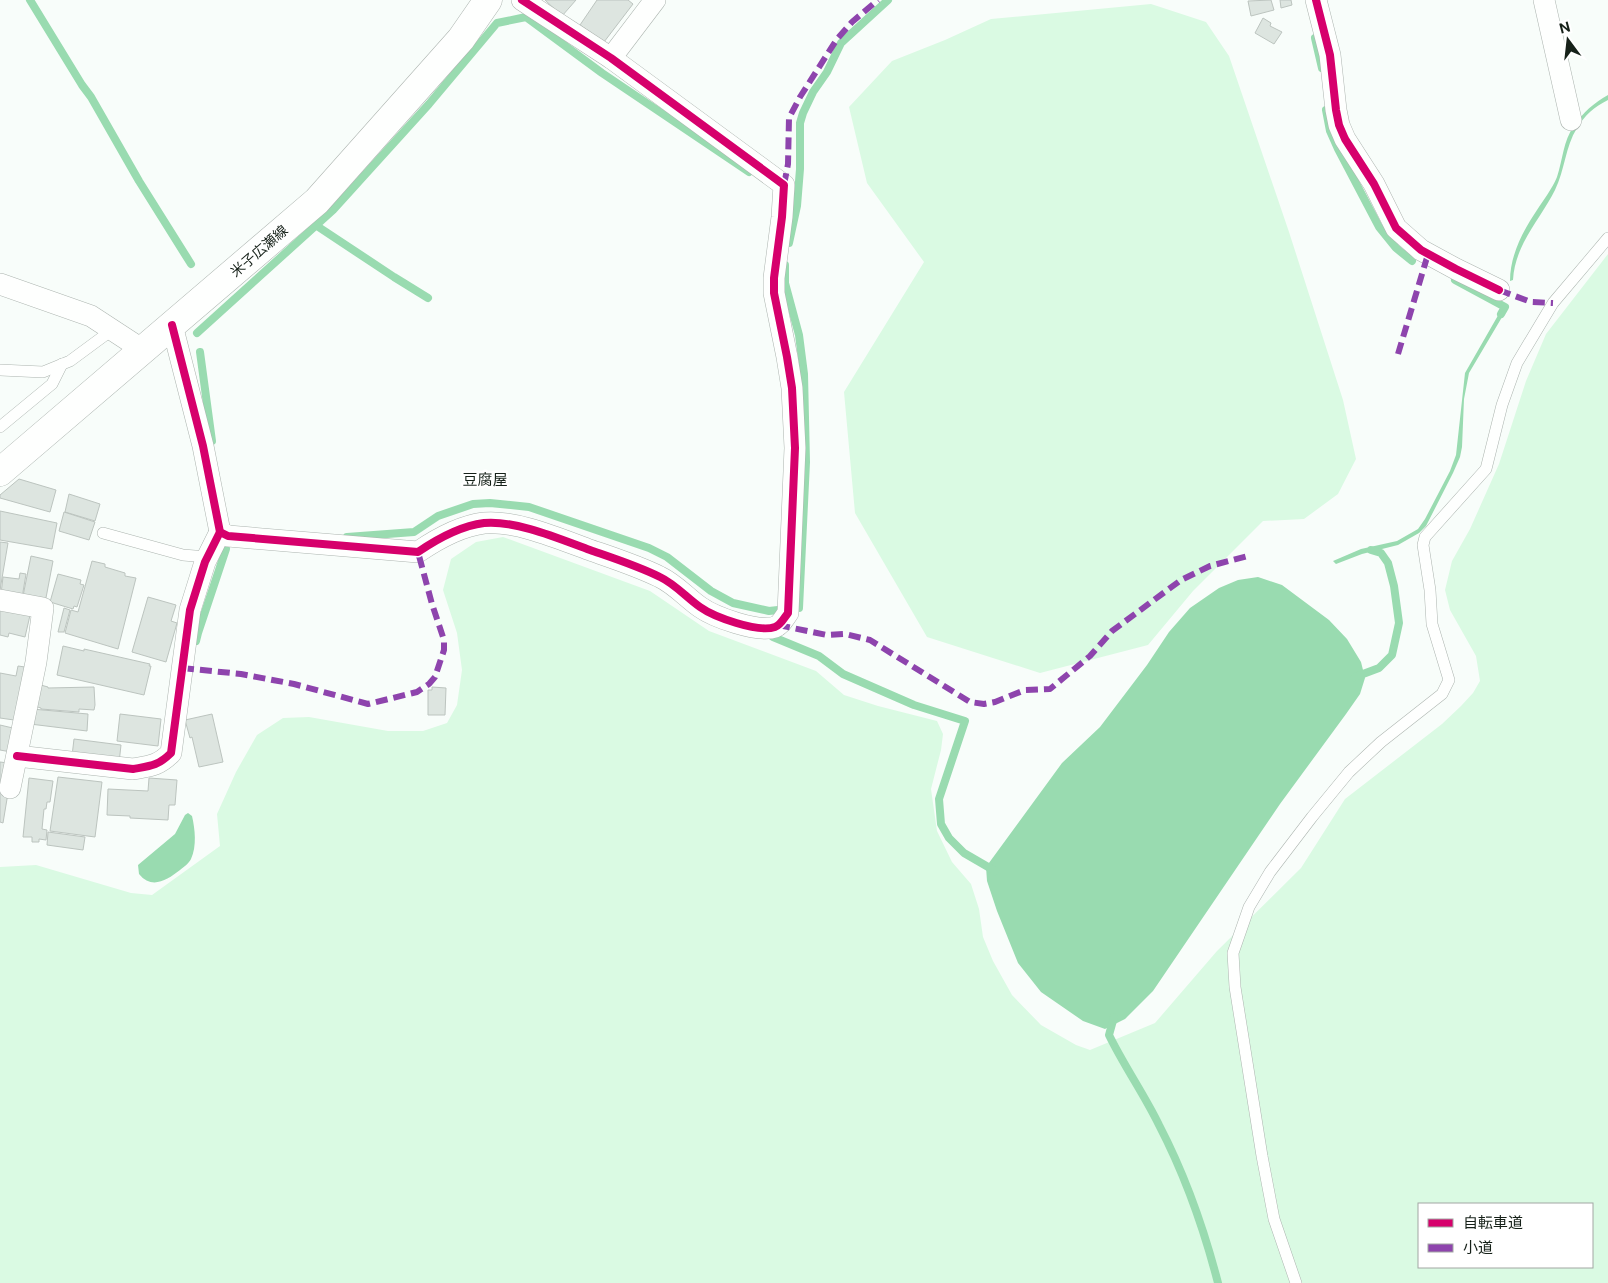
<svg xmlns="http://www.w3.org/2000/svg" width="1608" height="1283" font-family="'Public Sans','Noto Sans JP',sans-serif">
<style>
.green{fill:#dafae3;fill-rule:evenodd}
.water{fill:#99dbb0}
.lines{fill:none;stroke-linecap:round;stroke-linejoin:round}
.stream{stroke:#99dbb0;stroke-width:8}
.building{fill:#dde5e0;stroke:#bcc4bf}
.lane-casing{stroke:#adb5b0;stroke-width:12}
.street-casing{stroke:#adb5b0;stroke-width:22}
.secondary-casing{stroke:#adb5b0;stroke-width:29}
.lane{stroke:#fefffe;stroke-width:11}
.street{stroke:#fefffe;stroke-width:21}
.secondary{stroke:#fefffe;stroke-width:28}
.quiet{stroke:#8e44ad;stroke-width:6;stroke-dasharray:12 6;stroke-linecap:butt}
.cycleway-casing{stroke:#fff;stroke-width:11}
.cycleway{stroke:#d6006c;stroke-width:8}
.labels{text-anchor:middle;stroke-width:5;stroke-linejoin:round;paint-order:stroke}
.street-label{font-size:14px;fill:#162119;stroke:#fff}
.neighbourhood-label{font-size:15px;fill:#162119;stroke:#fff}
</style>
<rect width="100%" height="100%" fill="#f8fdfa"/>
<g class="green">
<path d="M 1151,4 L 1206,22 L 1229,56 L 1289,232 L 1343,400 L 1356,459 L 1338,494 L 1304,519 L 1263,521 L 1193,591 L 1148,645 L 1040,673 L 927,637 L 855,513 L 844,392 L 924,262 L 867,183 L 849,107 L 892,61 L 945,40 L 991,19 Z"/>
<path d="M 1608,254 L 1608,1283 L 0,1283 L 0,867 L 36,865 L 131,893 L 152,895 L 220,846 L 217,814 L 236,772 L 257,735 L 283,718 L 309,717 L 388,731 L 423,731 L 447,723 L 457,705 L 462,670 L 457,633 L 443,590 L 451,559 L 476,542 L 503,537 L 650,591 L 709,631 L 816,671 L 844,695 L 878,706 L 937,721 L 943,734 L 941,750 L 931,789 L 937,831 L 952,862 L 971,884 L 979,909 L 983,937 L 993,961 L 1012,995 L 1041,1025 L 1076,1045 L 1090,1050 L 1155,1023 L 1217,951 L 1301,868 L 1345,799 L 1442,724 L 1461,706 L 1473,693 L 1480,681 L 1476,656 L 1450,610 L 1445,590 L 1452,561 L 1470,529 L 1499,464 L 1526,381 L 1546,334 ZM 1419,1204 L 1592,1204 L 1592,1267 L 1419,1267 Z"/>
</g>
<g class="water">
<path d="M 1608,95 L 1608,100 C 1594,107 1585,115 1577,128 C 1565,147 1565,170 1555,190 C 1540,220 1515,244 1513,280 L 1510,281 C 1510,255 1523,231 1537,210 C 1544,199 1552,189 1557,177 C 1563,159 1563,141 1574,126 C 1583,112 1594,103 1608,95 Z"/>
<path d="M 1504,305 L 1508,307 L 1469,373 L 1464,399 L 1462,447 L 1460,457 L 1453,473 L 1426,526 L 1419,533 L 1398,545 L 1362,554 L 1336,564 L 1333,561 L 1361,549 L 1397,541 L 1418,529 L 1425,519 L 1450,471 L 1456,455 L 1465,373 Z"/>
<path d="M 1258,577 L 1282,585 L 1329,620 L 1347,639 L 1361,662 L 1365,678 L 1360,694 L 1346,714 L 1280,804 L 1153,991 L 1125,1019 L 1105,1029 L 1083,1021 L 1041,992 L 1018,963 L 997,911 L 987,881 L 986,867 L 1062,763 L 1100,727 L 1147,665 L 1169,632 L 1190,608 L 1219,588 L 1238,580 Z"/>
<path d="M 188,813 L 192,816 C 195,829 197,846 191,859 C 189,863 184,867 180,870 C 167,880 152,890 139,874 L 138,865 L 175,834 L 185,815 Z"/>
</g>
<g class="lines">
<g class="stream">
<path d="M 30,0 L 82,85 L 91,97 L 139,181 L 191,264"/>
<path d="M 1315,38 L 1322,68"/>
<path d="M 1326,110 L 1330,131 L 1338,149 L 1379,227 L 1396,248 L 1412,261"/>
<path d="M 317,226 L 394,277 L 428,298"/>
<path d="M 789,243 L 797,206 L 800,169 L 800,123 L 803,113 L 813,92 L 827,72 L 841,43 L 888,0"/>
<path d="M 785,265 L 785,283 L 799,335 L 804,374 L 806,462 L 799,608"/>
<path d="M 1455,280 L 1505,307 L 1501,314"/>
<path d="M 197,333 L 333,210 L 429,104 L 497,23 L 526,17 L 602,73 L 749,172"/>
<path d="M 200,352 L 212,441"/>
<path d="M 347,537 L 414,532 L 438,516 L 473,504 L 490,503 L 529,507 L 649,548 L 667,557 L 711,591 L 733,603 L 769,611 L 778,610"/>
<path d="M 773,637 L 819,656 L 843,674 L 914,705 L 965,721 L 939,799 L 941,824 L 949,838 L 964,853 L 995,871"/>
<path d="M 196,641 L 198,633 L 226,549"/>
<path d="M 1355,677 L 1379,668 L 1392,655 L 1399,623 L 1394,586 L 1388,563 L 1381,553 L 1371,550"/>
<path d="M 1114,1017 L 1109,1035 C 1124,1066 1144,1094 1159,1125 C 1185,1175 1204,1229 1218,1283"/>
</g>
</g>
<g class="building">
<path d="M 545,0 L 576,0 L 562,16 Z"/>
<path d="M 597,0 L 628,0 L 633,4 L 604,42 L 580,25 Z"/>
<path d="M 1271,0 L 1274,10 L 1251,16 L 1248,1 Z"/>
<path d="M 1280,0 L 1291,0 L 1292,5 L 1281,8 Z"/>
<path d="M 1263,18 L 1271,23 L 1270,26 L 1282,32 L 1274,44 L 1255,33 Z"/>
<path d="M 19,479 L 56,490 L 50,512 L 0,498 L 0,495 Z"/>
<path d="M 69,494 L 100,504 L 95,521 L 65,512 Z"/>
<path d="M 0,511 L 57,523 L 52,549 L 0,540 Z"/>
<path d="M 64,512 L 95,522 L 89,540 L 59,531 Z"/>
<path d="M 0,542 L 8,543 L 0,590 Z"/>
<path d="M 31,556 L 53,561 L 45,603 L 23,596 Z"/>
<path d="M 92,561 L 105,564 L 105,567 L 125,573 L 125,576 L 136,578 L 118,649 L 65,633 L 71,610 L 78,612 Z"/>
<path d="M 20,573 L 26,574 L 22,598 L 1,594 L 3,577 L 19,579 Z"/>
<path d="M 58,574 L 81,580 L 80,584 L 84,585 L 77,607 L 74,606 L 73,609 L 50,602 Z"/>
<path d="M 148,597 L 176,605 L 171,621 L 177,623 L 166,662 L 132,652 Z"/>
<path d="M 0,605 L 31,611 L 25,637 L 9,633 L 8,637 L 0,635 Z"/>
<path d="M 64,608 L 70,610 L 64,632 L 58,632 Z"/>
<path d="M 63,646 L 84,651 L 84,649 L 150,664 L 149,666 L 151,666 L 144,695 L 57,675 Z"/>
<path d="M 18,666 L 25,667 L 14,720 L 0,718 L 0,673 L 16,676 Z"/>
<path d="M 37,684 L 48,687 L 48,688 L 94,687 L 95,705 L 94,710 L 79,709 L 79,712 L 41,709 L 41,708 L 31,705 Z"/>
<path d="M 432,687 L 446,688 L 445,715 L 428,715 L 428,690 L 432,690 Z"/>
<path d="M 32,709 L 88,714 L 87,731 L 30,724 Z"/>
<path d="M 120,714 L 161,719 L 158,746 L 117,741 Z"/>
<path d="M 212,714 L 223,762 L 199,767 L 192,737 L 190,738 L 185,720 Z"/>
<path d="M 0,725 L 17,729 L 11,752 L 0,750 Z"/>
<path d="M 74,739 L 121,745 L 119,763 L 72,756 Z"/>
<path d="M 0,762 L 8,763 L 8,793 L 3,823 L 0,822 Z"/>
<path d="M 58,777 L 102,782 L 95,837 L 50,831 Z"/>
<path d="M 29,778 L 53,781 L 50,802 L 47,802 L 46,809 L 44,809 L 42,829 L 47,830 L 46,840 L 39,839 L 39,842 L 32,842 L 32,837 L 23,837 Z"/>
<path d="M 149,778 L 177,780 L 175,805 L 169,805 L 168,820 L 130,818 L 130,816 L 107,815 L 108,789 L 148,791 Z"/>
<path d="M 48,832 L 85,837 L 83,850 L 47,845 Z"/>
</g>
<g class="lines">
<defs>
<g id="lane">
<path d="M 0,370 L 43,372 L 70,361 L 112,330"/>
<path d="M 0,427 L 52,384 L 62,364"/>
<path d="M 103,533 L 183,555 L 207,557"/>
<path d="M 1296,1283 L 1274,1219 L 1262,1156 L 1235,987 L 1233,953 L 1249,907 L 1270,872 L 1312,817 L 1349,772 L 1381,742 L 1442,694 L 1449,680 L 1432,624 L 1430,590 L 1423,545 L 1425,537 L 1486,469 L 1502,405 L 1517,363 L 1553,303 L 1608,238"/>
</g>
<g id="street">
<path d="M 1316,0 L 1330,55 L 1336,110 L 1339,125 L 1345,139 L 1374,184 L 1396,228 L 1421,250 L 1456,269 L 1499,290"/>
<path d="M 1544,0 L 1571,120"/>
<path d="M 611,58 L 655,0"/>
<path d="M 0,284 L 91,316 L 143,350"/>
<path d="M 172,325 L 203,446 L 220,532 L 228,536 L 418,552 C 437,539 460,526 484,523 C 516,520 560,539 590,550 C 613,558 638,566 660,577 C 675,584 687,598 700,607 C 714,617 758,633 775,627 C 781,625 784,618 788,613 L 795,448 L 792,388 L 787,357 L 774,293 L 774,278 L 782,217 L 784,185 L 611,58 L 522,0"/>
<path d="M 0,600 L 43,608 L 36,662 L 10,788"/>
<path d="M 17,756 L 133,769 C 150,766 158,766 171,753 L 190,610 L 205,562 L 220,532"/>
</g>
<path id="secondary" d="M 0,472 L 317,201 L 461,39 L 488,0"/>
</defs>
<use href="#lane" class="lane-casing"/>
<use href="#street" class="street-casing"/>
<use href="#secondary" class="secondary-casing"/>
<use href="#lane" class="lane"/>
<use href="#street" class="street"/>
<use href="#secondary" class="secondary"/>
<g class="quiet">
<path d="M 784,185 L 788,164 L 789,118 L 800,97 L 837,39 L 852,22 L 878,0"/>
<path d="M 1499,290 L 1531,302 L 1553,303"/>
<path d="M 1398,354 L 1428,254"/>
<path d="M 778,625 L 827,635 L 845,634 L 870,640 L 970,702 L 984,704 L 995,702 L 1025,690 L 1050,689 L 1090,656 L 1112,631 L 1181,580 L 1210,566 L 1248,556"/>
<path d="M 182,668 L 241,674 L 294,684 L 368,704 L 417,692 L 429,684 L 435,677 L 444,650 L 444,640 L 432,604 L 418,552"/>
</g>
<defs>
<g id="cycleway">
<path d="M 1316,0 L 1330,55 L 1336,110 L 1339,125 L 1345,139 L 1374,184 L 1396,228 L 1421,250 L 1456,269 L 1499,290"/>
<path d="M 172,325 L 203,446 L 220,532 L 228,536 L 418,552 C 437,539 460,526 484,523 C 516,520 560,539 590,550 C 613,558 638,566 660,577 C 675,584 687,598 700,607 C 714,617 758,633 775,627 C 781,625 784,618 788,613 L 795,448 L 792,388 L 787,357 L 774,293 L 774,278 L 782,217 L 784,185 L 611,58 L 522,0"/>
<path d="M 17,756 L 133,769 C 150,766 158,766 171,753 L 190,610 L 205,562 L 220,532"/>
</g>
</defs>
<use href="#cycleway" class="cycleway-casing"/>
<use href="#cycleway" class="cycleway"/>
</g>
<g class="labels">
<g class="street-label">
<text transform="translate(259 251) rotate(-41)" y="5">米子広瀬線</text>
</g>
<g class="neighbourhood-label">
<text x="485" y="485">豆腐屋</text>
</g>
</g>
<rect x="1418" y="1203" width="175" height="65" fill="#ffffff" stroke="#a2a6a3"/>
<rect x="1428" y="1219" width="25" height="8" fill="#d6006c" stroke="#a2a6a3"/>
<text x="1463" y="1228" font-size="15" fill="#162119">自転車道</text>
<rect x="1428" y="1244" width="25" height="8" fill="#8e44ad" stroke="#a2a6a3"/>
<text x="1463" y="1253" font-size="15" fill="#162119">小道</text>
<g transform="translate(1568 40) rotate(345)" stroke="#ffffff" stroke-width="4" paint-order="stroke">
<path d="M0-4L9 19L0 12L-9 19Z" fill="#162119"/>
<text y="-8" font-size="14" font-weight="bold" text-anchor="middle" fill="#162119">N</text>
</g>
</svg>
